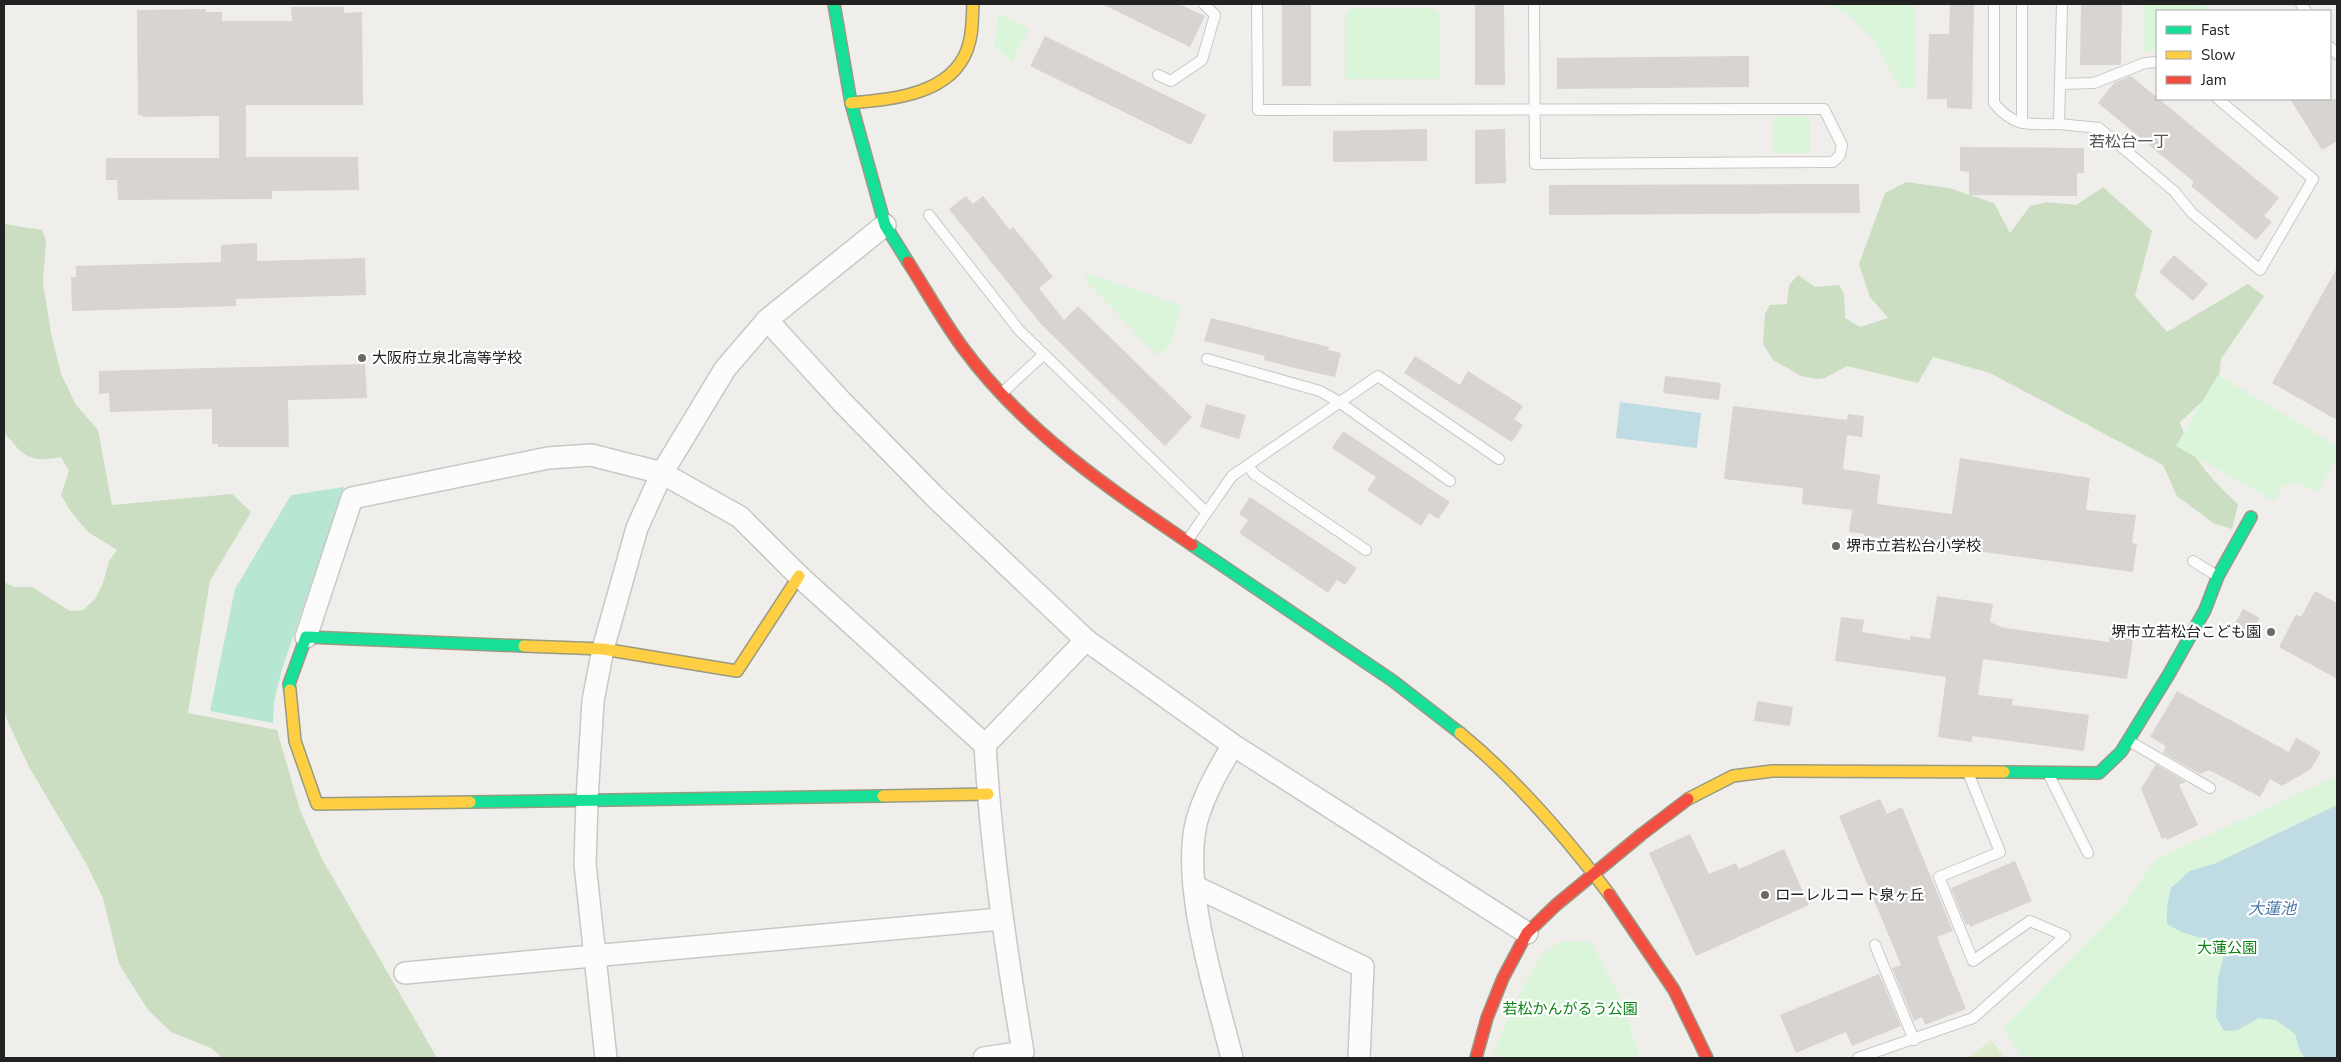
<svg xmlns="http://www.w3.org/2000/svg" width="2341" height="1062" font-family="'Nunito Sans','Noto Sans JP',sans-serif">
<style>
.grass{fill:#ddeccb}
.forest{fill:#cbdec1}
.park{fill:#daf5da}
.pitch{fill:#b7e6d2}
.water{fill:#bfdbe3}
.building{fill:#d7d4d2}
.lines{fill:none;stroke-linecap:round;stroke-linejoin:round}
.lane-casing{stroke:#c9c8c7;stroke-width:12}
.street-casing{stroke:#c9c8c7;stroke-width:24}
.fast-casing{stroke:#999a82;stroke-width:14}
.slow-casing{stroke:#999a82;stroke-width:14}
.jam-casing{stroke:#999a82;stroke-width:14}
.lane{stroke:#fdfcfc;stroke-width:10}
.street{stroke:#fdfcfc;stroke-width:21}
.fast{stroke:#16e098;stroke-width:11}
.slow{stroke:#ffcf43;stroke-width:11}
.jam{stroke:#f24e42;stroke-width:11}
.poi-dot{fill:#6a6968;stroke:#fff;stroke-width:2}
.labels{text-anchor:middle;stroke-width:4.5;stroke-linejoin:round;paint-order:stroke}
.poi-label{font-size:15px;fill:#222;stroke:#fff;text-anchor:start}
.park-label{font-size:15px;fill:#0c8416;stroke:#fff}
.neighbourhood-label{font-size:16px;fill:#555;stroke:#fff}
.water-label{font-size:16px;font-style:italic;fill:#4a7aab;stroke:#fff}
</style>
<rect width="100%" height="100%" fill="#f0eeeb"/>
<path class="grass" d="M 1991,1040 L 2005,1058 L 1969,1058 Z"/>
<g class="forest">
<path d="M 1906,182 L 1949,188 L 1994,203 L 2010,233 L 2030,206 L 2046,202 L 2076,205 L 2103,187 L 2152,231 L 2135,296 L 2167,332 L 2248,284 L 2264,296 L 2221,359 L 2218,387 L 2180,422 C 2191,458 2211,479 2238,504 L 2232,529 L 2213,523 L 2177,496 L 2163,465 L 1990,373 L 1933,357 L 1918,383 L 1847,366 L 1825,378 L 1817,379 L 1801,376 L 1773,360 L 1763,344 L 1765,314 L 1770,305 L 1787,304 L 1789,285 L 1798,275 L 1815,287 L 1839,285 L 1844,294 L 1845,318 L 1860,327 L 1888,318 L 1870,297 L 1859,264 L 1885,193 Z"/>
<path d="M 4,224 L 42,230 L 46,240 L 43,283 L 51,333 L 61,374 L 76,405 L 98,430 L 112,505 L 232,494 L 251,512 L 210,581 L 188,713 L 277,730 L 300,810 L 322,859 L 437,1058 L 223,1058 L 211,1048 L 171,1032 L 148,1010 L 119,964 L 103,898 L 86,863 L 29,767 L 7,720 L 4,709 L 4,582 L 14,587 L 32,587 L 70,611 L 83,610 L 95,599 L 103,583 L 109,561 L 117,550 L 88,532 L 71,512 L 61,495 L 69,471 L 61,457 C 29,463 24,457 4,432 Z"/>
</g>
<g class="park">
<path d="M 1828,4 L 1915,4 L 1916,88 L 1901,89 L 1872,38 L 1850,16 Z"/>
<path d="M 2143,4 L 2204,4 L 2207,11 L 2157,11 L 2157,51 L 2143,51 Z"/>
<path d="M 1351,8 L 1433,8 L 1440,14 L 1440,79 L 1345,79 L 1345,15 Z"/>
<path d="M 999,13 L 1029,29 L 1012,62 L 994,46 Z"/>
<rect x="1773" y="117" width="37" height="36"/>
<path d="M 1089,274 L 1182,306 L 1170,346 L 1157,355 L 1084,279 Z"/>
<path d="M 2218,375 L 2337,446 L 2337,458 L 2317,492 L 2299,483 L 2283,486 L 2274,501 L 2176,446 Z"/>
<path d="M 2337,776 L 2337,1058 L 2022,1058 L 2003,1028 L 2128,901 L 2130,895 L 2157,859 Z"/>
<path d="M 1559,942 L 1591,942 L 1621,999 L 1640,1058 L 1493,1058 C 1501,1029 1525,978 1544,954 C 1548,950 1555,946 1559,942 Z"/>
</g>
<path class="pitch" d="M 344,487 L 282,669 L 274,702 L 273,723 L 210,711 L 235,589 L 291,495 Z"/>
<g class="water">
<path d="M 1620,402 L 1701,413 L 1697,448 L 1616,438 Z"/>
<path d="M 2337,805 L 2337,1058 L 2305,1058 L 2300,1051 L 2295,1034 L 2276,1020 L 2259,1018 L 2238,1030 L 2224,1031 L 2216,1017 L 2218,978 L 2224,954 L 2219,943 L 2181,932 L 2167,924 L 2167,906 L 2171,888 L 2190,871 L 2214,864 Z"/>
</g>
<g class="building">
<path d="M 1102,4 L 1179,4 L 1205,16 L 1190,47 Z"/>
<rect x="1282" y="4" width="29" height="82"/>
<path d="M 1475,4 L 1504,4 L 1505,85 L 1475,85 Z"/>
<path d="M 1950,4 L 1974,4 L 1972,109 L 1947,108 L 1947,99 L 1927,99 L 1929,34 L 1949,34 Z"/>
<path d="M 2081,4 L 2122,4 L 2121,65 L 2080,65 Z"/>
<path d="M 291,7 L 344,7 L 344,13 L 362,12 L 363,105 L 246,105 L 246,157 L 358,157 L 359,190 L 272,191 L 272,199 L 118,200 L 117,180 L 106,180 L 106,158 L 219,158 L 219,116 L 142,117 L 142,115 L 138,115 L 137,10 L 206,9 L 206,12 L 222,12 L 222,21 L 292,21 Z"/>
<path d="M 1045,36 L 1206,115 L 1191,145 L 1030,66 Z"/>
<path d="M 1749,56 L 1749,87 L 1557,89 L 1557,58 Z"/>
<path d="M 2131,76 L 2279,198 L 2264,216 L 2272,222 L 2256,240 L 2191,186 L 2194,182 L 2098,103 L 2115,82 Z"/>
<path d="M 2290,99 L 2337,99 L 2337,141 L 2322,150 Z"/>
<path d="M 1427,129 L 1427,161 L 1333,162 L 1333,131 Z"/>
<path d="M 1505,129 L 1506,183 L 1475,184 L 1475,130 Z"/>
<path d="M 1960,147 L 2084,148 L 2084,173 L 2077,173 L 2077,196 L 1969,195 L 1969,172 L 1960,171 Z"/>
<path d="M 1859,184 L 1860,213 L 1549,215 L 1549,185 Z"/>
<path d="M 966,196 L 973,204 L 983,196 L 1010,230 L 1013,227 L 1036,255 L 1053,277 L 1039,288 L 1064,320 L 1078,306 L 1192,417 L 1165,446 L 1041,324 L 949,209 Z"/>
<path d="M 257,243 L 257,261 L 365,258 L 366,295 L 236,299 L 236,306 L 72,311 L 71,277 L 76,277 L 76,266 L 221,262 L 221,245 Z"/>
<path d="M 2174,255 L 2208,284 L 2193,301 L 2159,272 Z"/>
<path d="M 2337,268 L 2337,420 L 2272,383 Z"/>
<path d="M 1211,318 L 1329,347 L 1328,350 L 1341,353 L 1335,377 L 1290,367 L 1264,360 L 1265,356 L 1204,341 Z"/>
<path d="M 1415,356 L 1460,385 L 1468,371 L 1523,406 L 1514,419 L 1523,425 L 1512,442 L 1404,373 Z"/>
<path d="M 365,364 L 367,398 L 288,400 L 289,447 L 218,447 L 218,444 L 212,444 L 212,409 L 110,412 L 109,393 L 99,394 L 99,371 Z"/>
<path d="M 1665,376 L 1721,383 L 1719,400 L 1663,393 Z"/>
<path d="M 1206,404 L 1246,415 L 1239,439 L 1200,427 Z"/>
<path d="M 1733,406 L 1847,420 L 1848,414 L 1864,416 L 1862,437 L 1847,435 L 1843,469 L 1880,475 L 1877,504 L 1952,514 L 1960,458 L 2090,478 L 2086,510 L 2136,515 L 2132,543 L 2137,544 L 2133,572 L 1864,536 L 1864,534 L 1849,532 L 1852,510 L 1802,504 L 1803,488 L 1724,479 Z"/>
<path d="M 1343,431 L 1450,502 L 1438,519 L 1429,513 L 1421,526 L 1367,490 L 1376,477 L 1332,448 Z"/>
<path d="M 1250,497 L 1357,568 L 1345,585 L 1337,580 L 1328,593 L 1239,533 L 1248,520 L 1239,514 Z"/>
<path d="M 2315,591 L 2337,603 L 2337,679 L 2279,647 L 2296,614 L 2301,617 Z"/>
<path d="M 1937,596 L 1993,604 L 1990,622 L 2004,628 L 2109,642 L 2110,630 L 2134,633 L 2127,679 L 1983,659 L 1978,695 L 2013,699 L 2012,705 L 2089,715 L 2084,751 L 1972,736 L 1972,742 L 1938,737 L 1946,677 L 1835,661 L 1841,617 L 1864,620 L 1862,632 L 1910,640 L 1910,636 L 1930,639 Z"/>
<path d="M 2243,609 L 2260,618 L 2251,634 L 2234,625 Z"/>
<path d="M 2177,691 L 2289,752 L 2296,738 L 2321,752 L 2311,769 L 2282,786 L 2270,779 L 2260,797 L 2209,770 L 2200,774 L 2163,753 L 2166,746 L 2150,737 Z"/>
<path d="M 1757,701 L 1793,707 L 1790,726 L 1754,721 Z"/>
<path d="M 2156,764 L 2186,782 L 2179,785 L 2198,825 L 2167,840 L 2166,837 L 2162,839 L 2141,789 Z"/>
<path d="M 1880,799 L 1887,814 L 1902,807 L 1953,931 L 1937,937 L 1966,1009 L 1925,1025 L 1922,1017 L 1914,1021 L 1892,968 L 1901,965 L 1839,816 Z"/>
<path d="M 1690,834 L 1709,874 L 1736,863 L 1739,869 L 1784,849 L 1809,905 L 1696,956 L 1649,853 Z"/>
<path d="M 2015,861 L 2032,901 L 1970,927 L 1969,924 L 1966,925 L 1951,888 Z"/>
<path d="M 1879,974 L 1901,1026 L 1852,1046 L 1846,1032 L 1796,1053 L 1780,1015 Z"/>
</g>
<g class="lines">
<defs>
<g id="lane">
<path d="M 1257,4 L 1258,110 C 1447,109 1635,110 1824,109 L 1842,145 L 1840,155 L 1833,162 L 1535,164 L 1534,4"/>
<path d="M 1994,4 L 1994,103 C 2014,128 2030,124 2059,124 L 2062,4"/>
<path d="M 2301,4 L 2306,11"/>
<path d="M 2330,47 L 2337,54"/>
<path d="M 1158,75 L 1171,81 L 1202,60 L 1215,15 L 1204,4"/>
<path d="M 2060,84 L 2094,83 L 2145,63 L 2157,62"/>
<path d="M 2022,123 L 2022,4"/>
<path d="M 2059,124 L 2099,128 L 2174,191 L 2192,213 L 2260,270 L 2313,179 L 2218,99"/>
<path d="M 929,215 L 1019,330 L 1206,512"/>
<path d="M 1207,359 L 1320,391 L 1339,402 L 1450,481"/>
<path d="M 1002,393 L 1043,355"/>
<path d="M 1248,465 L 1254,474 L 1366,550"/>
<path d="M 1187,541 L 1232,476 L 1378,376 L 1499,459"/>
<path d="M 2193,561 L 2217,576"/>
<path d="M 2129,741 L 2210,788"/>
<path d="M 2049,775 L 2088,853"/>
<path d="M 1875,945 L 1914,1040"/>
<path d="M 1858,1058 L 1973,1018 L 2065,936 L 2030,921 L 1973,961 L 1939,877 L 2000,852 L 1969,775"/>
</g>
<g id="street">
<path d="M 767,320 L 842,402 L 936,498 L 1086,640 L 1233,745 L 1527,933"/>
<path d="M 306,637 L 352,498 L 548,458 L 591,455 L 662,473 L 740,517 L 799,576 L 985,745"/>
<path d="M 1194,886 L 1363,967 L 1359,1058"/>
<path d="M 405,973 L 1001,919"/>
<path d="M 606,1058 L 585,864 L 587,800 L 593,701 L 603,649 L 637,528 L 662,473 L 725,369 L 767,320 L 885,225"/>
<path d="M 984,1058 L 1023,1052 C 1006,950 991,849 985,745 L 1086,640"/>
<path d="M 1232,1058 C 1216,993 1180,884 1197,820 C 1205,792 1219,769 1233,745"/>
</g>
<g id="fast">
<path d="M 834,4 L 851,103 L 885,225 L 908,262"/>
<path d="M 1192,545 L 1393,681 L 1460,733"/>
<path d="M 290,690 L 289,684 L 306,637 L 524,646"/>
<path d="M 2004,772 L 2099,773 L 2121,752 L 2169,674 L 2205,610 L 2218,576 L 2251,517"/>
<path d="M 470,802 L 883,796"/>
</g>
<g id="slow">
<path d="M 851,103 C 892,99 950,95 967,50 C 973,35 972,19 973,4"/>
<path d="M 524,646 L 603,649 L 737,671 L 799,576"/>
<path d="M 290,690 L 295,741 L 317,804 L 470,802"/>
<path d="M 1460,733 C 1516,779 1565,836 1609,894"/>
<path d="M 883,796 L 988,794"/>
<path d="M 1688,799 L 1733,776 L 1772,771 L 2004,772"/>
</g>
<g id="jam">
<path d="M 908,262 C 926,290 943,321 963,348 C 1024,431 1108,488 1192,545"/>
<path d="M 1609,894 L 1674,990 L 1707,1058"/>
<path d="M 1476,1058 L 1487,1018 L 1503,978 L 1527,933 L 1556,905 L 1642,834 L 1688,799"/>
</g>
</defs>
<use href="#lane" class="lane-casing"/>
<use href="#street" class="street-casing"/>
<use href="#fast" class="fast-casing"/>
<use href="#slow" class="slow-casing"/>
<use href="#jam" class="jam-casing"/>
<use href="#lane" class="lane"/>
<use href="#street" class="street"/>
<use href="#fast" class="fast"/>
<use href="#slow" class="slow"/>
<use href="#jam" class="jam"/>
</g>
<g class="poi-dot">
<circle cx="362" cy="358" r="5"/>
<circle cx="1836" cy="546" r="5"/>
<circle cx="2271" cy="632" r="5"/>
<circle cx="1765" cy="895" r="5"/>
</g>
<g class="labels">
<g class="poi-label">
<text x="372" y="363">大阪府立泉北高等学校</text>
<text x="1846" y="551">堺市立若松台小学校</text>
<text x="2261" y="637" text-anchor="end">堺市立若松台こども園</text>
<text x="1775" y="900">ローレルコート泉ヶ丘</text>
</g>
<g class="park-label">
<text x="2227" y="953">大蓮公園</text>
<text x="1570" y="1014">若松かんがるう公園</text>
</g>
<g class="neighbourhood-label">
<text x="2129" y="147">若松台一丁</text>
</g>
<g class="water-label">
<text x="2272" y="914">大蓮池</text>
</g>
</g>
<rect width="2341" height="1062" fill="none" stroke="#222222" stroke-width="10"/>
<rect x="2156" y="10" width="175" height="90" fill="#ffffff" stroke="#a7a7a7"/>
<rect x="2166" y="26" width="25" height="8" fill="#16e098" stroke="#a7a7a7"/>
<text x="2201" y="35" font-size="15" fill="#222222">Fast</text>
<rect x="2166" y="51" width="25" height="8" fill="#ffcf43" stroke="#a7a7a7"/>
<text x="2201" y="60" font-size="15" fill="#222222">Slow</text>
<rect x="2166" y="76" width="25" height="8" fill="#f24e42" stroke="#a7a7a7"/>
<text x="2201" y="85" font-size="15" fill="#222222">Jam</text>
</svg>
